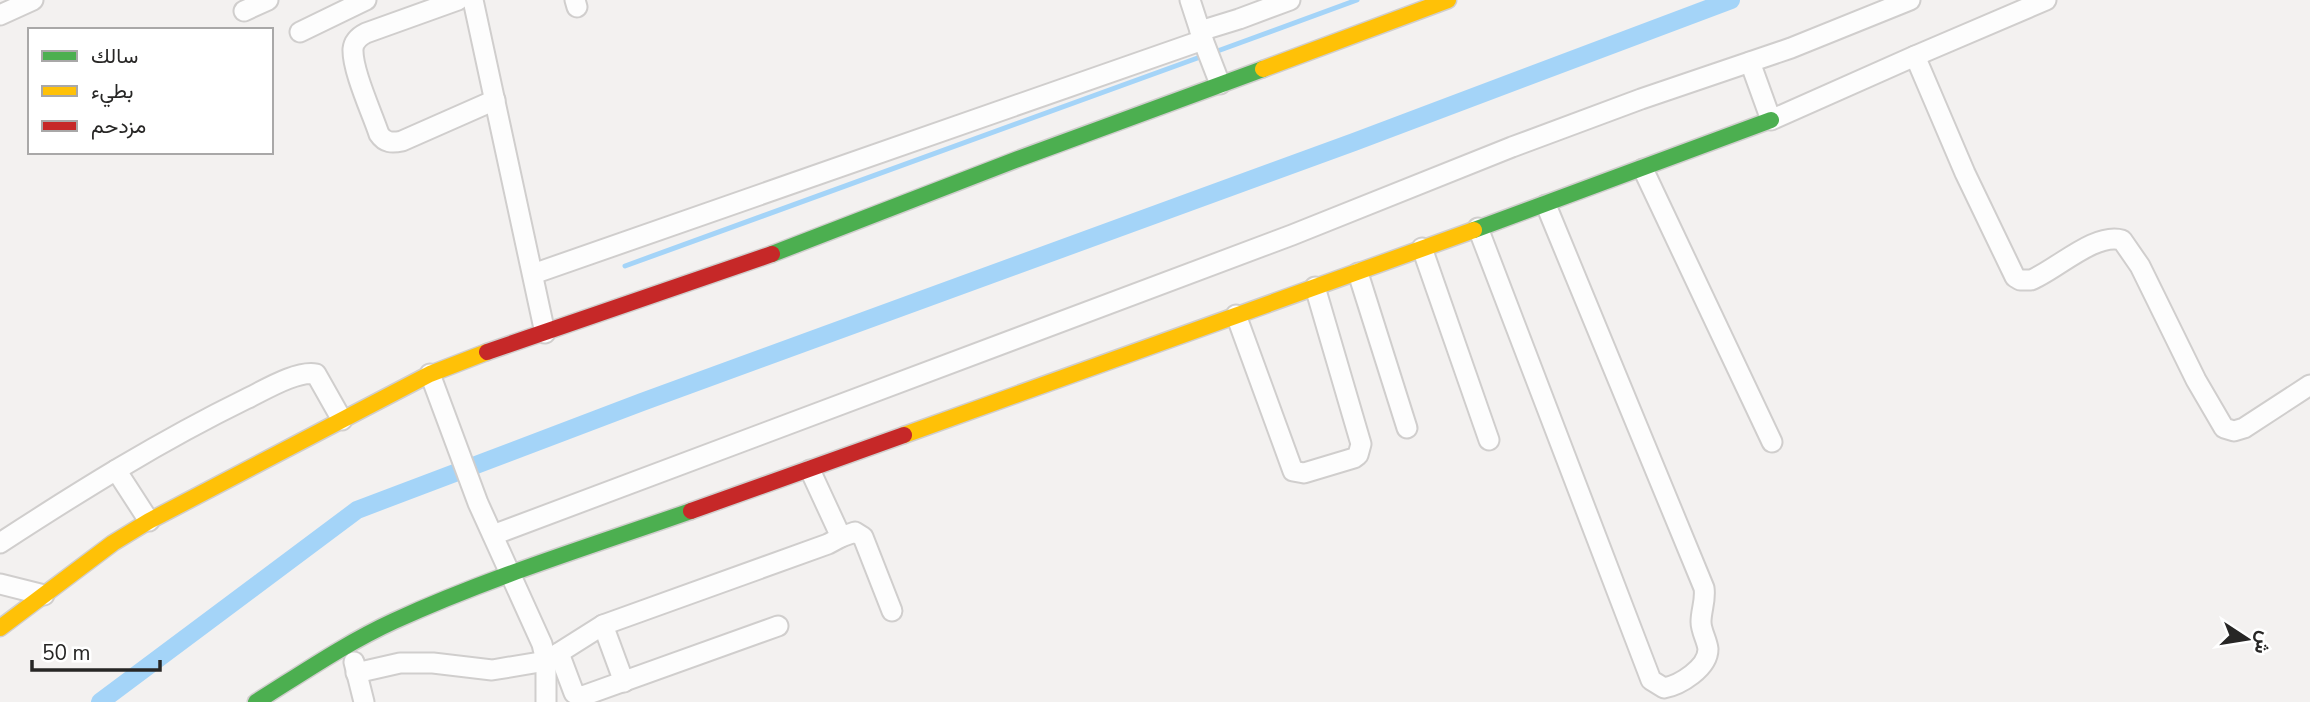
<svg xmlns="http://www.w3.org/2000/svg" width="2310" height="702" font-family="'Nunito Sans',Vazirmatn,sans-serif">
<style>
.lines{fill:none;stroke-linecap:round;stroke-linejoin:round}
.stream{stroke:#a4d4f8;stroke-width:5}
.canal{stroke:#a4d4f8;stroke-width:18}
.street-casing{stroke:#d0cecd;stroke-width:23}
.fast-casing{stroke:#d0cecd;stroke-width:19}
.slow-casing{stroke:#d0cecd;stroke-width:19}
.jam-casing{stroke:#d0cecd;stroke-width:19}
.street{stroke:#fdfdfd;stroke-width:19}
.fast{stroke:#4caf50;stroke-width:16}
.slow{stroke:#ffc107;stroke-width:16}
.jam{stroke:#c62828;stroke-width:16}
</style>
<rect width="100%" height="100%" fill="#f3f1f0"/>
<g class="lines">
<g class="stream">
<path d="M 1212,53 L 1357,0"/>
<path d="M 625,266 L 1203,56"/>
</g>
<path class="canal" d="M 100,702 L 357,510 L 642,402 L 1354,142 L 1731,0"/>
<defs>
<g id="street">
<path d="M 458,0 L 366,33 C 360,36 354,40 353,49 C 352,70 372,113 379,134 C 385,143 392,143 402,141 L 495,100"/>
<path d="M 473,0 L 545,333"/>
<path d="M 575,0 L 577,7"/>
<path d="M 244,11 L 268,0"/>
<path d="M 0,15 L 33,0"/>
<path d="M 1200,31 L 1239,19 L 1290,0"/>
<path d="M 300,32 L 366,0"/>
<path d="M 1203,40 L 1220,84"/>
<path d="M 1915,56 L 2046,0"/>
<path d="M 1750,62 L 1771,120 L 1915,56 L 1965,173 L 2015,277 L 2020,280 L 2031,280 C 2056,270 2095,232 2122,240 L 2140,266 L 2196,380 L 2224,428 L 2234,431 L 2244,428 L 2310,385"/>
<path d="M 1643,169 L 1772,442"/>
<path d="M 1478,228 L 1651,680 L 1664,688 C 1680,685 1708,668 1708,649 C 1707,640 1701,631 1701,622 C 1701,610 1706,600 1704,588 L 1546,205"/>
<path d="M 1422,248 L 1489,440"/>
<path d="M 1358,273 L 1407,428"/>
<path d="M 533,274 L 1203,40 L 1190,0"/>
<path d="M 1236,315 L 1293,471 L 1304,473 L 1354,458 L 1358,455 L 1361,444 L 1315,287"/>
<path d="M 430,374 L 478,503 L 542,644 L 546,661 L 546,702"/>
<path d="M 116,470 L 149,521"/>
<path d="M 493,535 L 1292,235 L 1512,147 L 1641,99 L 1791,48 L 1910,0"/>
<path d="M 841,537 L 855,532 L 863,537 L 892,611"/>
<path d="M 0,543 C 80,491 160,441 246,399 C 263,391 297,370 316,374 L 342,420"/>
<path d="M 0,584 L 44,595"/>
<path d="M 603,625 L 624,682"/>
<path d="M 559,653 L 574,693 L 580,697 L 778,626"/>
<path d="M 354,662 L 364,702"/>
<path d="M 356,673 L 400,663 L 433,663 L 492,670 L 546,661 L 603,625 L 828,544 L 841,537 L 810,470"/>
</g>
<g id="fast">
<path d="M 1474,230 L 1771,120"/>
<path d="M 772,254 L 1018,159 L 1263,69"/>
<path d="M 256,702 C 301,674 346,643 394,621 C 490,577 591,546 691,511"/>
</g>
<g id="slow">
<path d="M 1263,69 L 1448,0"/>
<path d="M 904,435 L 1474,230"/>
<path d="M 0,628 L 113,543 L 149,521 L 430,374 L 487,352"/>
</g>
<g id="jam">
<path d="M 487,352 L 772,254"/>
<path d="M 691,511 L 904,435"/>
</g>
</defs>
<use href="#street" class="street-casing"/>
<use href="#fast" class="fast-casing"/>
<use href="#slow" class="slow-casing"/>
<use href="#jam" class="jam-casing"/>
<use href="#street" class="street"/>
<use href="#fast" class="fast"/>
<use href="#slow" class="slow"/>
<use href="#jam" class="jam"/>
</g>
<rect x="28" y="28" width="245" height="126" fill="#ffffff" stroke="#a9a8a8" stroke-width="2"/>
<rect x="42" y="51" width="35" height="10" fill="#4caf50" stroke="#a9a8a8" stroke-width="2"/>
<text x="91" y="63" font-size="21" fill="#272625">سالك</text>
<rect x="42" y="86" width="35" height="10" fill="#ffc107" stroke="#a9a8a8" stroke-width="2"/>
<text x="91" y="98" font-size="21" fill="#272625">بطيء</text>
<rect x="42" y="121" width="35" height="10" fill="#c62828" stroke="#a9a8a8" stroke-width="2"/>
<text x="91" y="133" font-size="21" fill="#272625">مزدحم</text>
<g transform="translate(2247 639) rotate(102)" stroke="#ffffff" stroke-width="5" paint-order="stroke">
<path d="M0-5L12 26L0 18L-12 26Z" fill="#272625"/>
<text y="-10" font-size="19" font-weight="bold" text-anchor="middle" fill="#272625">ش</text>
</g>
<path d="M32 660v10h128v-10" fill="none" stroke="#272625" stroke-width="3.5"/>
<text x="42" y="660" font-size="21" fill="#272625" stroke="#ffffff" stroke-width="5" paint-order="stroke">50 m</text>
</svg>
